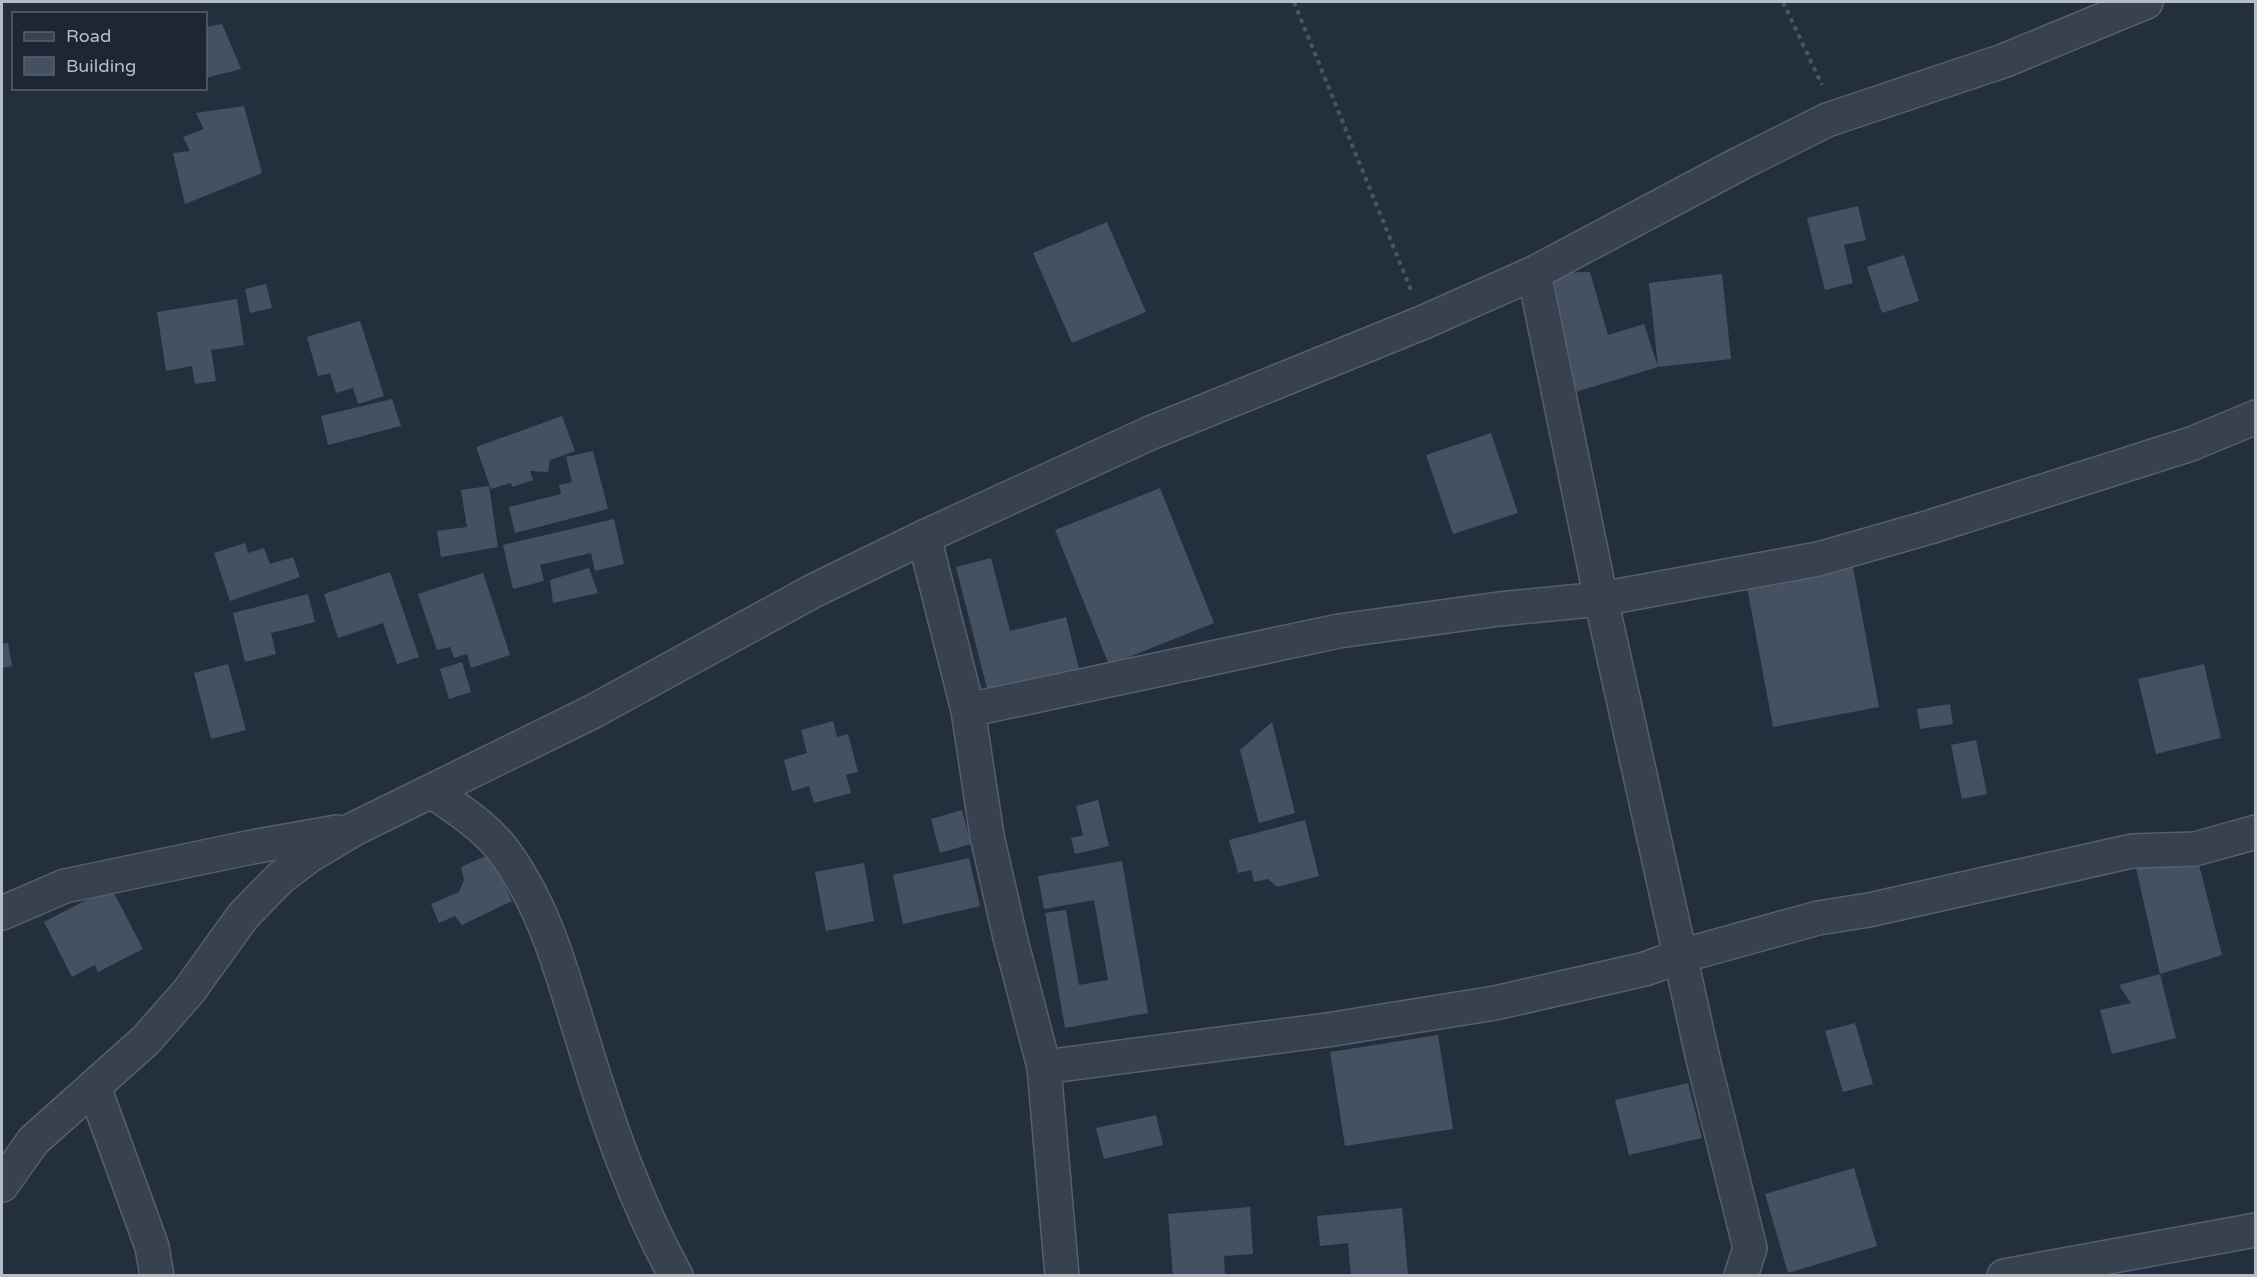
<svg xmlns="http://www.w3.org/2000/svg" width="2257" height="1277" font-family="'Varela Round',sans-serif">
<style>
.building{fill:#455162}
.lines{fill:none;stroke-linecap:round;stroke-linejoin:round}
.minor-casing{stroke:#565f6c;stroke-width:36}
.path{stroke:#44595c;stroke-width:4;stroke-dasharray:4.5 4.5;stroke-linecap:butt}
.minor{stroke:#38414e;stroke-width:33}
</style>
<rect width="100%" height="100%" fill="#242f3e"/>
<g class="building">
<path d="M 222,24 L 241,69 L 206,78 L 206,27 Z"/>
<path d="M 244,106 L 262,173 L 185,204 L 173,153 L 190,151 L 183,137 L 204,129 L 196,113 Z"/>
<path d="M 1858,206 L 1866,240 L 1844,245 L 1853,283 L 1825,290 L 1807,218 Z"/>
<path d="M 1107,222 L 1146,312 L 1072,343 L 1033,253 Z"/>
<path d="M 1904,255 L 1919,301 L 1882,313 L 1867,267 Z"/>
<path d="M 1590,272 L 1608,335 L 1644,324 L 1658,367 L 1569,394 L 1534,273 Z"/>
<path d="M 1722,274 L 1731,359 L 1658,367 L 1649,283 Z"/>
<path d="M 266,284 L 272,308 L 250,313 L 245,289 Z"/>
<path d="M 237,299 L 244,345 L 211,350 L 216,381 L 195,384 L 192,366 L 166,371 L 157,312 Z"/>
<path d="M 360,321 L 384,396 L 358,404 L 353,388 L 336,393 L 330,373 L 318,376 L 307,337 Z"/>
<path d="M 392,399 L 401,426 L 328,445 L 321,416 Z"/>
<path d="M 562,416 L 575,451 L 550,460 L 548,472 L 530,471 L 533,480 L 512,487 L 511,483 L 491,489 L 476,447 Z"/>
<path d="M 1491,433 L 1518,513 L 1453,534 L 1426,455 Z"/>
<path d="M 593,451 L 608,509 L 515,533 L 509,507 L 561,494 L 559,485 L 572,482 L 566,457 Z"/>
<path d="M 489,486 L 498,547 L 441,557 L 437,531 L 467,527 L 461,490 Z"/>
<path d="M 1160,488 L 1214,623 L 1109,665 L 1055,530 Z"/>
<path d="M 614,519 L 624,564 L 595,571 L 591,553 L 540,565 L 544,581 L 513,589 L 503,545 Z"/>
<path d="M 245,543 L 248,553 L 264,548 L 270,564 L 293,557 L 300,577 L 230,601 L 214,553 Z"/>
<path d="M 991,558 L 1010,631 L 1066,617 L 1079,669 L 988,692 L 956,567 Z"/>
<path d="M 1853,567 L 1879,707 L 1773,727 L 1747,587 Z"/>
<path d="M 589,568 L 598,593 L 553,603 L 550,580 Z"/>
<path d="M 390,572 L 419,657 L 397,664 L 383,623 L 338,638 L 324,594 Z"/>
<path d="M 483,573 L 510,655 L 471,668 L 467,654 L 454,658 L 450,647 L 437,650 L 418,594 Z"/>
<path d="M 308,594 L 315,622 L 271,633 L 276,654 L 245,662 L 233,613 Z"/>
<path d="M 8,643 L 12,666 L 2,668 L 2,644 Z"/>
<path d="M 462,662 L 471,692 L 449,699 L 440,669 Z"/>
<path d="M 228,664 L 246,730 L 211,739 L 194,673 Z"/>
<path d="M 2204,664 L 2221,738 L 2156,754 L 2138,679 Z"/>
<path d="M 1950,704 L 1953,724 L 1920,729 L 1917,709 Z"/>
<path d="M 833,721 L 837,737 L 848,734 L 858,772 L 846,775 L 851,793 L 814,803 L 809,786 L 792,791 L 784,760 L 807,753 L 801,730 Z"/>
<path d="M 1272,722 L 1295,813 L 1259,823 L 1240,750 Z"/>
<path d="M 1976,740 L 1987,794 L 1962,799 L 1951,745 Z"/>
<path d="M 1098,800 L 1109,846 L 1075,854 L 1071,838 L 1083,835 L 1076,806 Z"/>
<path d="M 962,810 L 971,844 L 940,853 L 931,819 Z"/>
<path d="M 1305,820 L 1319,876 L 1277,887 L 1268,879 L 1254,882 L 1251,870 L 1238,873 L 1229,840 Z"/>
<path d="M 2195,849 L 2222,955 L 2160,974 L 2135,864 Z"/>
<path d="M 490,854 L 512,901 L 462,925 L 455,916 L 439,923 L 431,904 L 459,892 L 464,880 L 461,867 Z"/>
<path d="M 969,858 L 980,906 L 903,924 L 893,875 Z"/>
<path d="M 1122,861 L 1148,1013 L 1065,1028 L 1045,913 L 1066,910 L 1079,985 L 1108,980 L 1094,900 L 1044,909 L 1038,876 Z"/>
<path d="M 864,863 L 874,921 L 826,931 L 815,872 Z"/>
<path d="M 111,887 L 143,949 L 98,972 L 95,965 L 72,977 L 44,922 Z"/>
<path d="M 2160,974 L 2176,1038 L 2112,1054 L 2100,1010 L 2131,1003 L 2119,985 Z"/>
<path d="M 1855,1023 L 1873,1084 L 1843,1092 L 1825,1031 Z"/>
<path d="M 1438,1035 L 1453,1129 L 1345,1146 L 1330,1052 Z"/>
<path d="M 1688,1083 L 1702,1138 L 1629,1155 L 1615,1100 Z"/>
<path d="M 1156,1115 L 1163,1145 L 1104,1159 L 1096,1128 Z"/>
<path d="M 1854,1168 L 1877,1246 L 1788,1273 L 1765,1194 Z"/>
<path d="M 1250,1207 L 1253,1254 L 1224,1256 L 1225,1276 L 1173,1276 L 1168,1214 Z"/>
<path d="M 1402,1208 L 1408,1274 L 1351,1276 L 1348,1243 L 1320,1246 L 1317,1216 Z"/>
</g>
<g class="lines">
<defs>
<g id="minor">
<path d="M 1534,273 L 1601,599 L 1703,1059 L 1750,1248 L 1741,1276"/>
<path d="M 924,537 L 968,710 L 987,836 L 1010,937 L 1044,1067 L 1062,1276"/>
<path d="M 968,710 L 1339,631 L 1499,609 L 1601,599 L 1818,559 L 1930,527 L 2191,444 L 2256,417"/>
<path d="M 433,792 C 458,809 484,826 503,850 C 547,909 563,978 585,1047 C 609,1126 636,1203 676,1276"/>
<path d="M 2,913 L 65,886 L 252,847 L 337,832"/>
<path d="M 1044,1067 L 1327,1030 L 1495,1003 L 1645,969 L 1681,956 L 1818,918 L 1869,910 L 2132,851 L 2195,849 L 2256,832"/>
<path d="M 94,1087 L 152,1247 L 157,1276"/>
<path d="M 2,1185 L 33,1141 L 146,1040 L 189,991 L 243,916 L 280,878 L 309,856 L 354,829 L 592,712 L 813,591 L 924,537 L 1148,434 L 1424,322 L 1534,273 L 1741,163 L 1827,120 L 2003,61 L 2146,2"/>
<path d="M 2004,1276 L 2256,1230"/>
</g>
</defs>
<use href="#minor" class="minor-casing"/>
<g class="path">
<path d="M 1294,2 L 1411,290"/>
<path d="M 1783,2 L 1822,85"/>
</g>
<use href="#minor" class="minor"/>
</g>
<rect width="2257" height="1277" fill="none" stroke="#b4bcc9" stroke-width="6"/>
<rect x="12" y="12" width="195" height="78" fill="#1d2633" stroke="#59626f" stroke-width="1.5"/>
<rect x="24" y="32" width="30" height="9" fill="#38414e" stroke="#59626f" stroke-width="1.5"/>
<text x="66" y="42" font-size="18" fill="#b4bcc9">Road</text>
<rect x="24" y="57" width="30" height="18" fill="#455162" stroke="#59626f" stroke-width="1.5"/>
<text x="66" y="72" font-size="18" fill="#b4bcc9">Building</text>
</svg>
